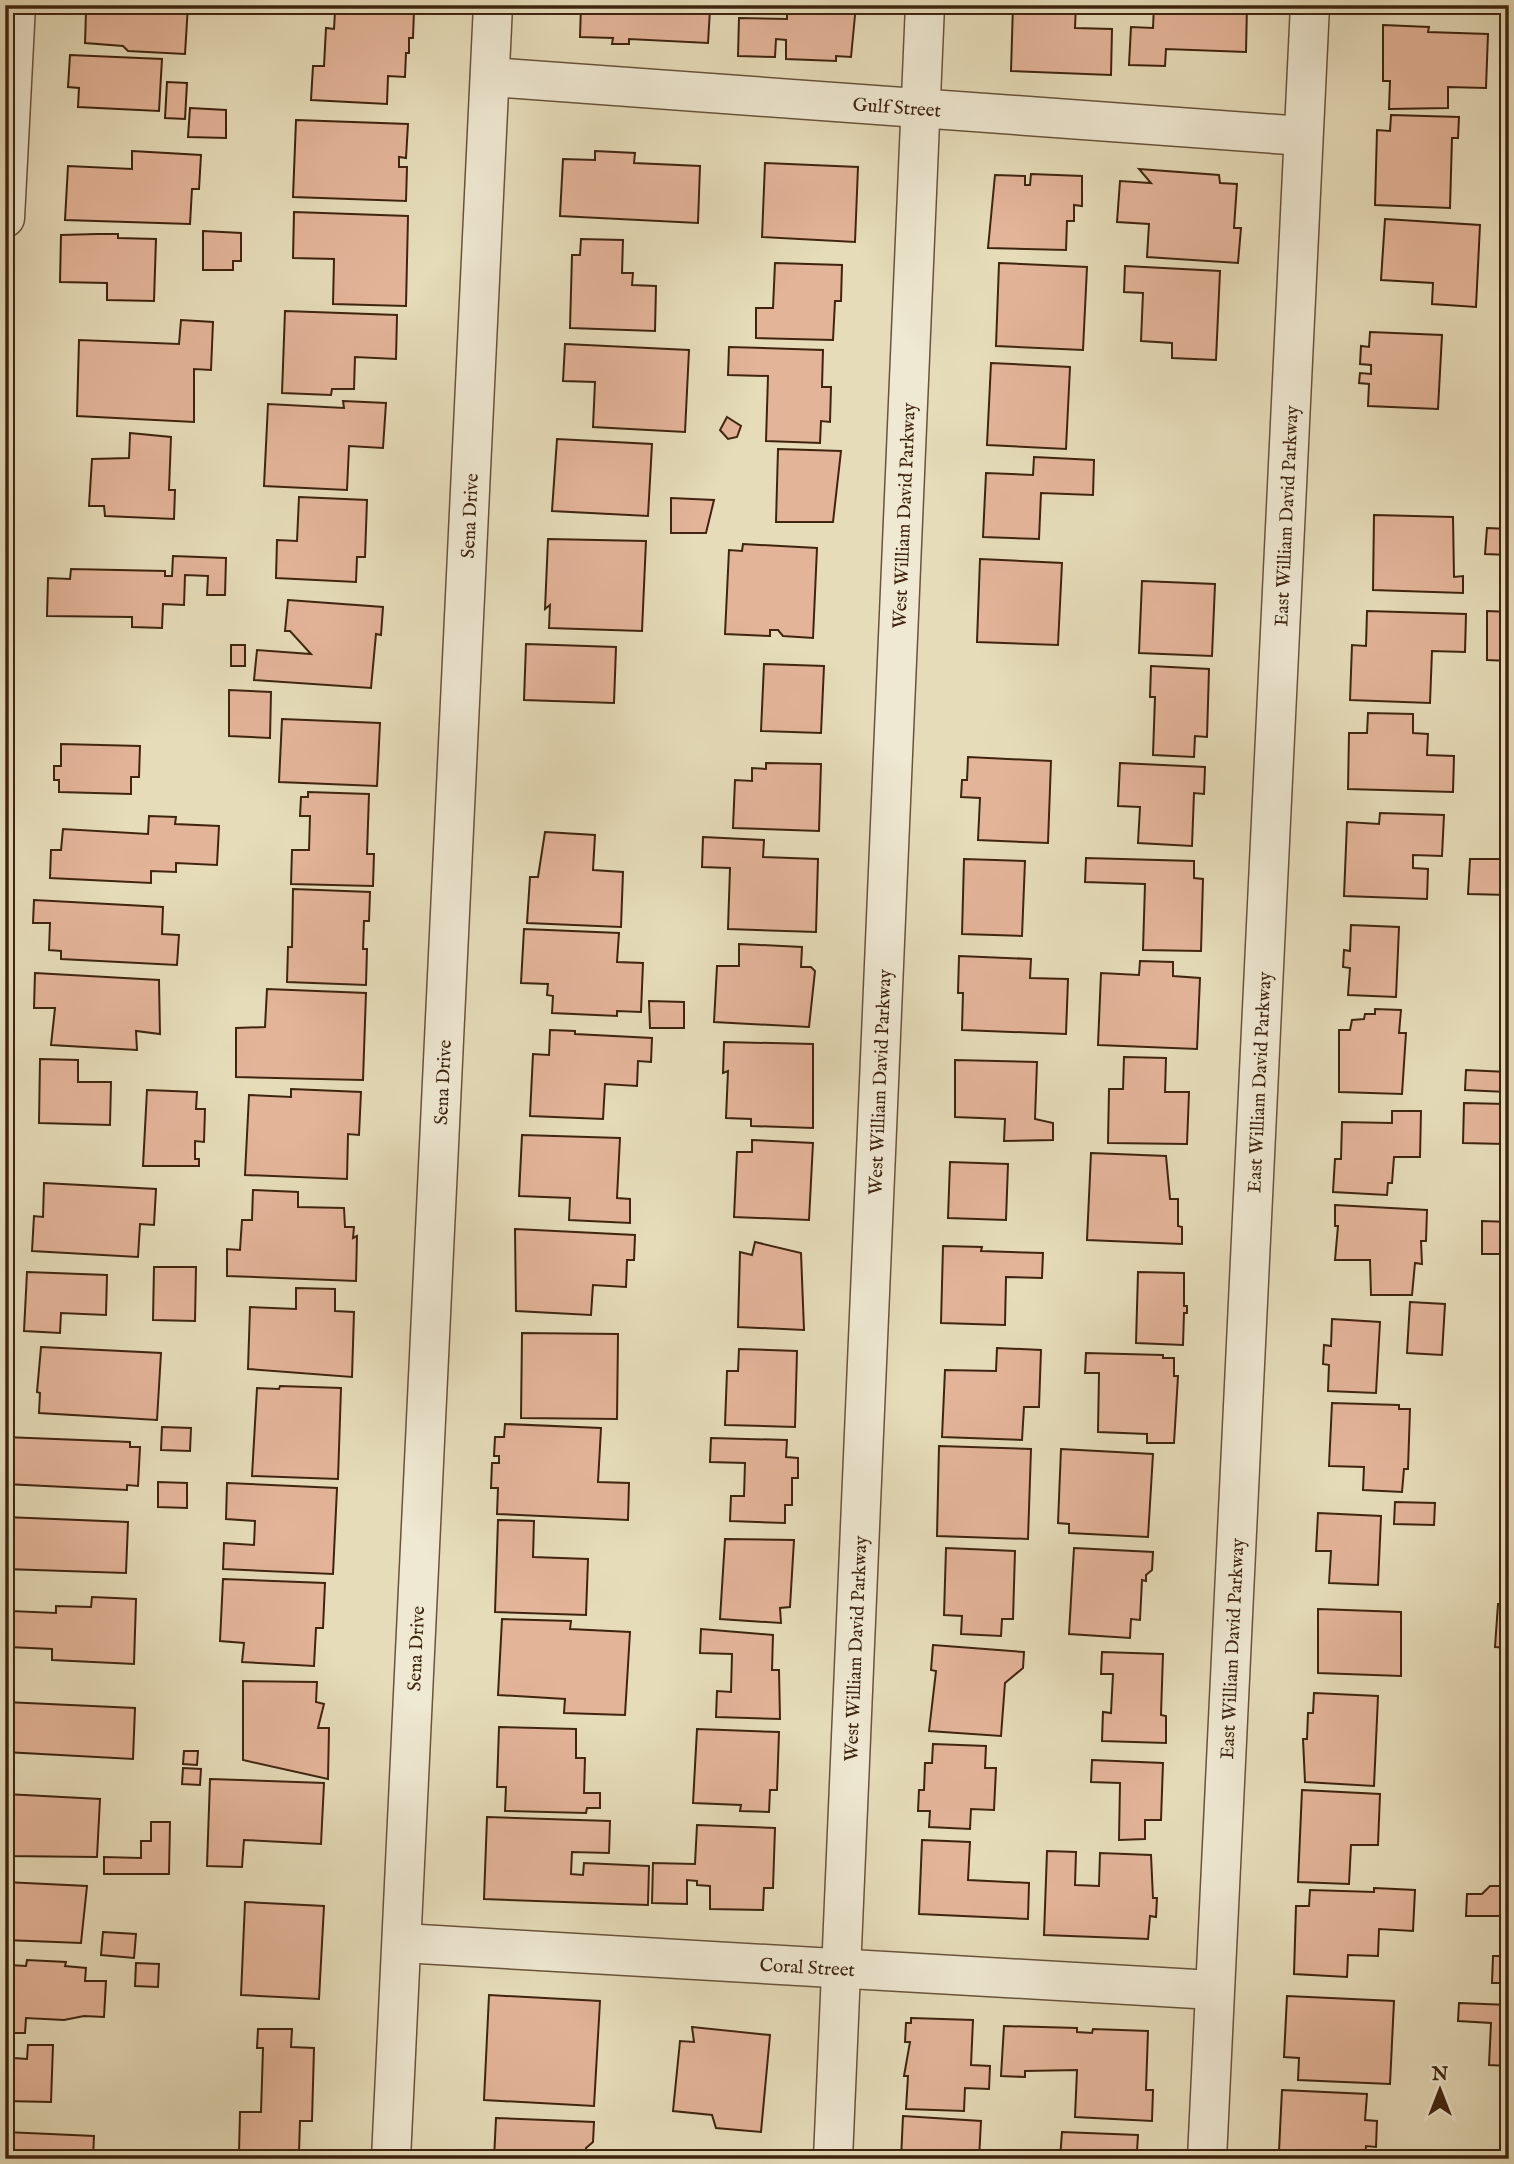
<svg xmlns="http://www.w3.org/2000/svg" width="1514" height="2164" font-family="'IM FELL English',serif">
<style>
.building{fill:#e4b499;stroke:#3f250f;stroke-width:2}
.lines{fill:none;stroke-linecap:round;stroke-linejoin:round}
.minor-casing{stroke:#69533a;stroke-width:41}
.minor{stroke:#efe8d2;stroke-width:38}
.labels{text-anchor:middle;stroke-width:7;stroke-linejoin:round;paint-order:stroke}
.street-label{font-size:19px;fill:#3f250f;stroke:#efe8d2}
</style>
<rect width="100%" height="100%" fill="#e6dcb9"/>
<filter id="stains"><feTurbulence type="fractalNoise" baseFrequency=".00286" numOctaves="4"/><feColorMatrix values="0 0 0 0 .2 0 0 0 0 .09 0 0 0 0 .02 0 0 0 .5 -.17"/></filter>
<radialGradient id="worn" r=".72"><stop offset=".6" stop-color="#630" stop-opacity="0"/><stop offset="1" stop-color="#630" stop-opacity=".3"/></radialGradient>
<g class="building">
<path d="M 77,5 L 188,5 L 185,54 L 128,51 L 123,46 L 85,43 L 86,12 L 77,11 Z"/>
<path d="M 272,5 L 377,5 L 377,9 L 414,10 L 413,38 L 409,38 L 409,53 L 406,53 L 405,77 L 388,76 L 387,104 L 311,100 L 313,66 L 324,66 L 326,28 L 334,29 L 335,12 L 272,9 Z"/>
<path d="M 581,5 L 701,5 L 701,9 L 710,10 L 708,43 L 629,39 L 629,44 L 612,44 L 613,38 L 580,37 Z"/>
<path d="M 787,5 L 856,5 L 851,57 L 836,56 L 836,61 L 786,59 L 786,40 L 776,39 L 775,57 L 738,56 L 739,18 L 787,19 Z"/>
<path d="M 1013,5 L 1076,5 L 1075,28 L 1112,29 L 1111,75 L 1011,71 Z"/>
<path d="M 1154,5 L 1247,5 L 1246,52 L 1166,49 L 1165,66 L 1129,65 L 1131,27 L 1153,28 Z"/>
<path d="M 1383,25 L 1429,27 L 1428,32 L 1488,34 L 1486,88 L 1448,87 L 1448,108 L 1389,109 L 1390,81 L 1383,81 Z"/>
<path d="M 70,55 L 162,59 L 159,111 L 78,107 L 79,88 L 68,87 Z"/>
<path d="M 167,82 L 187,83 L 185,119 L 165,118 Z"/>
<path d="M 190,108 L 226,110 L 226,138 L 188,137 Z"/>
<path d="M 1391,115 L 1459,117 L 1458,138 L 1452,138 L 1450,208 L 1375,205 L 1377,130 L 1390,131 Z"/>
<path d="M 296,120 L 408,124 L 406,158 L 399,157 L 399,167 L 407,167 L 406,201 L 293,197 Z"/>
<path d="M 132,151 L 201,155 L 199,189 L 192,189 L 190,224 L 65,220 L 68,166 L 132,169 Z"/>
<path d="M 595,151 L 635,153 L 634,163 L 700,166 L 698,223 L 560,216 L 563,159 L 595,160 Z"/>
<path d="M 765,163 L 858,167 L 855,242 L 762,237 Z"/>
<path d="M 1139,169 L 1219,175 L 1220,183 L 1237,184 L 1234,228 L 1241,228 L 1238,263 L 1147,257 L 1149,224 L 1117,222 L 1120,181 L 1151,183 Z"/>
<path d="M 1031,174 L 1082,176 L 1082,206 L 1074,205 L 1074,221 L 1067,221 L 1066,250 L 988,248 L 995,175 L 1025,176 L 1025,185 L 1030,185 Z"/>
<path d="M 294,212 L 408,216 L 406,306 L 333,304 L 334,259 L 293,258 Z"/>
<path d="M 1385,219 L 1480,225 L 1476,307 L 1432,304 L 1433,283 L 1381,280 Z"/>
<path d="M 203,231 L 241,233 L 241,261 L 233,261 L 233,270 L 203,270 Z"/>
<path d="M 97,234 L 118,234 L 118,238 L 156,239 L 154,301 L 107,300 L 107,283 L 60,282 L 61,235 Z"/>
<path d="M 581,239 L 623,240 L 622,273 L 633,273 L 632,285 L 656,286 L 655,331 L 570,328 L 572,255 L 580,255 Z"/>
<path d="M 775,263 L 842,265 L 841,301 L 835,301 L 833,340 L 756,338 L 756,308 L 773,308 Z"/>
<path d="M 999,263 L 1087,267 L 1083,350 L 996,346 Z"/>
<path d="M 1125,266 L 1220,271 L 1216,360 L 1172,358 L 1172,343 L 1141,341 L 1143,293 L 1124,292 Z"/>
<path d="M 285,311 L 397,315 L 396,359 L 355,357 L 354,389 L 332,389 L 331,395 L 282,393 Z"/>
<path d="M 181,320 L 213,322 L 211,370 L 194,369 L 194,422 L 77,416 L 79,340 L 179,344 Z"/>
<path d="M 1370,332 L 1442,335 L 1438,409 L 1368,406 L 1369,384 L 1359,383 L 1360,373 L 1371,374 L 1371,365 L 1360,364 L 1361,346 L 1369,347 Z"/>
<path d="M 565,344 L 689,350 L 685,432 L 593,427 L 595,382 L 563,381 Z"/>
<path d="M 729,347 L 823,350 L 822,387 L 831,387 L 830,422 L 821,421 L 820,443 L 766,441 L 768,376 L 728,375 Z"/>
<path d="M 991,363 L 1070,367 L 1066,449 L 987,445 Z"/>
<path d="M 343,401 L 386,403 L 383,448 L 349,446 L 347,490 L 264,486 L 268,404 L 344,408 Z"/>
<path d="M 727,417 L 741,426 L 737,437 L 728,439 L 720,430 Z"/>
<path d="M 130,433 L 171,437 L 169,490 L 175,490 L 174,519 L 105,516 L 104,506 L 89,506 L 92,459 L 129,458 Z"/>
<path d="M 557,439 L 652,444 L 648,516 L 552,511 Z"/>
<path d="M 778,449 L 841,451 L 833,522 L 776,522 Z"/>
<path d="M 1034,457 L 1094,460 L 1093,495 L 1041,493 L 1039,539 L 983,537 L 986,473 L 1033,475 Z"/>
<path d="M 299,497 L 367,500 L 365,557 L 357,557 L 356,582 L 276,578 L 277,540 L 297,541 Z"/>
<path d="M 671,498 L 714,500 L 706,533 L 671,533 Z"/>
<path d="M 1374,515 L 1453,517 L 1454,577 L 1463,576 L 1463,593 L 1373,590 Z"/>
<path d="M 1487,528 L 1509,529 L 1509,555 L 1485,554 Z"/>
<path d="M 548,539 L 646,541 L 642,631 L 549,628 L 550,605 L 545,609 Z"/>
<path d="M 743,544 L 817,548 L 813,638 L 783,636 L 778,630 L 770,630 L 770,636 L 725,634 L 729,550 L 742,551 Z"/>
<path d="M 173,556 L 226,558 L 225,595 L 207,595 L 208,576 L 185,575 L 184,605 L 163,604 L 162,628 L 132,627 L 132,617 L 47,616 L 48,578 L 70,579 L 71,569 L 165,571 L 165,576 L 172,576 Z"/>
<path d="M 980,559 L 1062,563 L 1058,645 L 977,642 Z"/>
<path d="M 1142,581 L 1215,584 L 1212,656 L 1139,653 Z"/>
<path d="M 288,600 L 383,607 L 381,635 L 376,634 L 371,688 L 254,680 L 257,650 L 311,654 L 290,631 L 285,631 Z"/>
<path d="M 1367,611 L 1466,614 L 1465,652 L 1432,651 L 1430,703 L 1350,700 L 1352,645 L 1366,646 Z"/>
<path d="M 1487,611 L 1509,612 L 1509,661 L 1487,660 Z"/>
<path d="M 526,644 L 616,647 L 614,703 L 524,700 Z"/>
<rect x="231" y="645" width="14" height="21"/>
<path d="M 764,664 L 824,666 L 821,733 L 761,731 Z"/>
<path d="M 1151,666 L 1209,669 L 1207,737 L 1195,736 L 1194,757 L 1153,755 L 1155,697 L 1150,697 Z"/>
<path d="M 229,690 L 271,692 L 270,738 L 229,736 Z"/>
<path d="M 1368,713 L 1413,714 L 1413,733 L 1428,734 L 1427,755 L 1454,756 L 1453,792 L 1348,789 L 1349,733 L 1367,733 Z"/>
<path d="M 282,719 L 380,723 L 377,786 L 279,782 Z"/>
<path d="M 61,744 L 140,746 L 139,777 L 131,777 L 131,794 L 59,792 L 59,780 L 54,780 L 54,766 L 61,766 Z"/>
<path d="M 968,757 L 1051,761 L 1048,843 L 978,840 L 980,798 L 961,797 L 962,780 L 967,780 Z"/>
<path d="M 766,763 L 821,764 L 819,831 L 733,828 L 735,780 L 752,781 L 752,768 L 766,769 Z"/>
<path d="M 1120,763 L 1205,767 L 1204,794 L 1194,793 L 1192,846 L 1138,843 L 1140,807 L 1118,806 Z"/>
<path d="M 308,792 L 369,794 L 367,854 L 374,854 L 373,886 L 291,884 L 292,850 L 309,850 L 310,816 L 300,816 L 301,797 L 308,797 Z"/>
<path d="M 1380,813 L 1444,815 L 1442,856 L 1413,855 L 1413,868 L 1428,869 L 1427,899 L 1344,896 L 1347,822 L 1379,824 Z"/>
<path d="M 149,816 L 176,817 L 175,824 L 219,826 L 217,865 L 176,863 L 176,872 L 151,871 L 151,883 L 50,878 L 51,850 L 61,850 L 63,829 L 148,834 Z"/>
<path d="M 545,832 L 595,835 L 593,870 L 623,872 L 621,927 L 527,923 L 530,877 L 538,877 Z"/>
<path d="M 703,837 L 764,840 L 763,857 L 818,859 L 816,932 L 728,929 L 730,868 L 702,867 Z"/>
<path d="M 1086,858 L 1194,861 L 1194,878 L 1203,879 L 1201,951 L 1143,950 L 1145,884 L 1085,882 Z"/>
<path d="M 964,859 L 1025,861 L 1022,936 L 962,934 Z"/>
<path d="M 1470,859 L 1509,859 L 1509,895 L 1468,894 Z"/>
<path d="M 293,889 L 370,892 L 369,921 L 364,921 L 363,949 L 367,949 L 366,985 L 287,982 L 288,947 L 292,947 Z"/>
<path d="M 34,900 L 163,907 L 162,934 L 179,935 L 177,965 L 61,959 L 61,951 L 49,950 L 50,923 L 33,923 Z"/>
<path d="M 1351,925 L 1399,927 L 1396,997 L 1348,995 L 1350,968 L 1343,967 L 1344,950 L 1350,951 Z"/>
<path d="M 524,929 L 619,933 L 617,962 L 643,963 L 641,1012 L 617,1011 L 617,1016 L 552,1013 L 553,996 L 547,995 L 548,984 L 521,983 Z"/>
<path d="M 739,944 L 802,947 L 801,967 L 811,967 L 815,971 L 809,1027 L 714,1022 L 717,966 L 739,966 Z"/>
<path d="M 959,956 L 1031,959 L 1030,978 L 1068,979 L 1066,1034 L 962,1030 L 963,993 L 958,993 Z"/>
<path d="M 1140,961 L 1173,962 L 1173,976 L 1200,978 L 1197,1049 L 1098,1045 L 1101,973 L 1139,975 Z"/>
<path d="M 35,973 L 159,980 L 160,1034 L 136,1031 L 137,1050 L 51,1045 L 55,1008 L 34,1008 Z"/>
<path d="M 267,989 L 366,993 L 363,1080 L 236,1077 L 236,1028 L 265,1027 Z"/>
<path d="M 649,1001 L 684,1002 L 684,1028 L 650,1028 Z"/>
<path d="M 1375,1009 L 1401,1010 L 1399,1033 L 1406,1033 L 1402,1094 L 1339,1092 L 1339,1030 L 1350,1030 L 1352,1020 L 1364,1019 L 1365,1014 L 1375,1014 Z"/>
<path d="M 550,1030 L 575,1031 L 575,1034 L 652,1038 L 651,1062 L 638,1061 L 637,1086 L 605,1084 L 603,1119 L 530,1116 L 533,1054 L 549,1055 Z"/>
<path d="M 724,1042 L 813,1044 L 813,1128 L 751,1126 L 751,1119 L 726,1118 L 728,1071 L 723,1073 Z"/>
<path d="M 1124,1057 L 1166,1058 L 1165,1092 L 1189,1092 L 1187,1144 L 1108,1143 L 1109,1089 L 1123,1089 Z"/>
<path d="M 40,1059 L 78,1060 L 78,1082 L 111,1082 L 110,1125 L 39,1123 Z"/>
<path d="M 955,1060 L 1037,1062 L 1035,1119 L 1053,1123 L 1053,1140 L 1004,1141 L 1005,1119 L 955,1117 Z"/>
<path d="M 1466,1070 L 1507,1072 L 1506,1092 L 1465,1090 Z"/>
<path d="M 291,1089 L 361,1092 L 359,1135 L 348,1134 L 347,1179 L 245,1175 L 249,1095 L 291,1097 Z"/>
<path d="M 147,1090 L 197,1092 L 196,1109 L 205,1109 L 204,1142 L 195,1141 L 195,1159 L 199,1159 L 199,1166 L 143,1166 Z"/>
<path d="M 1464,1103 L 1506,1104 L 1504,1144 L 1463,1143 Z"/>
<path d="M 1392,1111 L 1421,1111 L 1420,1157 L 1394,1157 L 1392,1183 L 1388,1183 L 1387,1195 L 1333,1192 L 1335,1159 L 1341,1159 L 1342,1122 L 1392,1123 Z"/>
<path d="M 522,1135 L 620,1138 L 617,1198 L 630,1199 L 630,1223 L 569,1220 L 570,1198 L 519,1196 Z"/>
<path d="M 752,1140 L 813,1143 L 809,1220 L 734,1217 L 737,1152 L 752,1152 Z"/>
<path d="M 1091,1153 L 1166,1156 L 1170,1199 L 1178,1199 L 1178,1226 L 1182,1227 L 1182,1244 L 1087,1240 Z"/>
<path d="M 950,1162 L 1008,1164 L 1006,1220 L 948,1218 Z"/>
<path d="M 44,1183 L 156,1189 L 154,1225 L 140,1224 L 138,1257 L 32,1251 L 34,1216 L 43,1217 Z"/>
<path d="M 253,1190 L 298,1192 L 298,1207 L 344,1208 L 345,1227 L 354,1227 L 353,1238 L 357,1236 L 356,1281 L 227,1276 L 227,1249 L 240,1250 L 242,1220 L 252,1220 Z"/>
<path d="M 1335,1205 L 1427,1210 L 1426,1241 L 1421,1241 L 1422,1264 L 1415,1263 L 1412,1295 L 1371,1295 L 1370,1260 L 1335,1260 L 1338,1226 L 1335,1226 Z"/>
<path d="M 1482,1221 L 1509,1222 L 1509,1254 L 1482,1254 Z"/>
<path d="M 515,1229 L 635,1235 L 634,1260 L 627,1260 L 626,1287 L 593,1285 L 591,1315 L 516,1311 Z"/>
<path d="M 755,1242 L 801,1253 L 804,1330 L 738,1327 L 740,1252 L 752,1255 Z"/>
<path d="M 943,1246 L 982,1247 L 981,1251 L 1043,1253 L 1042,1278 L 1006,1277 L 1005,1325 L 941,1323 Z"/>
<path d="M 154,1267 L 196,1267 L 195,1321 L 153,1320 Z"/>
<path d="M 27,1272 L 107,1275 L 106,1315 L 61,1313 L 60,1333 L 24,1331 Z"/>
<path d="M 1138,1272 L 1184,1273 L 1184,1306 L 1187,1306 L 1187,1313 L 1184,1313 L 1183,1345 L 1136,1343 Z"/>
<path d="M 296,1288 L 335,1289 L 335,1311 L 354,1312 L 352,1377 L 248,1369 L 250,1307 L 296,1309 Z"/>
<path d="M 1410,1302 L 1445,1304 L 1442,1355 L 1407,1353 Z"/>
<path d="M 1332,1319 L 1380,1322 L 1376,1393 L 1328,1391 L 1329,1365 L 1323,1364 L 1324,1345 L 1331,1346 Z"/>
<path d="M 522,1333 L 618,1334 L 617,1419 L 521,1418 Z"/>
<path d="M 41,1347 L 161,1353 L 157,1420 L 39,1413 L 40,1393 L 37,1392 Z"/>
<path d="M 997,1348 L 1041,1350 L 1039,1407 L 1024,1407 L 1022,1440 L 942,1437 L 945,1370 L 996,1371 Z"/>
<path d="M 739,1349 L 797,1351 L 795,1427 L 725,1425 L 727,1371 L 738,1371 Z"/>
<path d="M 1086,1353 L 1163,1355 L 1163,1358 L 1174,1358 L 1174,1376 L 1178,1376 L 1174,1443 L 1147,1443 L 1147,1434 L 1098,1432 L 1099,1373 L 1085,1373 Z"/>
<path d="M 280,1386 L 341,1388 L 338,1479 L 252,1476 L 257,1388 L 279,1389 Z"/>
<path d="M 1332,1403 L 1399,1405 L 1399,1409 L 1410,1409 L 1408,1469 L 1404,1469 L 1402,1492 L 1363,1490 L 1364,1467 L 1329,1466 Z"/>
<path d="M 505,1424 L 601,1428 L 598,1482 L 629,1483 L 628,1520 L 497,1514 L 498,1488 L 491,1488 L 492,1463 L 499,1463 L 499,1456 L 494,1456 L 495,1437 L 504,1437 Z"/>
<path d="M 162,1427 L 191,1428 L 190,1451 L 161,1450 Z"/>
<path d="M 5,1437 L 130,1442 L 130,1447 L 140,1447 L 138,1486 L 127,1485 L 127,1490 L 5,1484 Z"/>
<path d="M 711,1438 L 787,1440 L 786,1457 L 798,1458 L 798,1478 L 792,1478 L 792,1505 L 785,1505 L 785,1523 L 730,1521 L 731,1496 L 744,1496 L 745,1463 L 710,1462 Z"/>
<path d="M 939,1446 L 1031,1449 L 1028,1539 L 937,1536 Z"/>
<path d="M 1061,1449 L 1153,1454 L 1148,1537 L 1069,1533 L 1069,1524 L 1058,1523 Z"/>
<path d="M 158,1482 L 187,1483 L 187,1508 L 158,1507 Z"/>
<path d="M 227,1483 L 337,1488 L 333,1574 L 223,1569 L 224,1543 L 254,1545 L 255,1521 L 226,1519 Z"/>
<path d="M 1395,1502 L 1435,1503 L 1434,1525 L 1394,1524 Z"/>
<path d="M 1318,1513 L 1381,1516 L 1378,1585 L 1329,1583 L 1331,1551 L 1316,1551 Z"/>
<path d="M 1502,1515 L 1509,1515 L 1509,1535 L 1501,1535 Z"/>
<path d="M 5,1517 L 128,1522 L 126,1573 L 5,1569 Z"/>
<path d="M 498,1520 L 534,1521 L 533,1557 L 588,1559 L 586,1615 L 495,1612 Z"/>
<path d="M 725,1539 L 794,1540 L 790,1607 L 780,1608 L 781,1623 L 720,1619 Z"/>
<path d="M 946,1548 L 1015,1551 L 1013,1619 L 1002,1619 L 1001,1636 L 961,1634 L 962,1616 L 944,1615 Z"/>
<path d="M 1074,1548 L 1153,1552 L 1152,1570 L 1146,1575 L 1146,1581 L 1142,1580 L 1140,1620 L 1131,1619 L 1130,1638 L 1069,1634 Z"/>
<path d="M 223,1579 L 325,1583 L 323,1628 L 316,1628 L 314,1666 L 242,1662 L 244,1643 L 220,1641 Z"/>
<path d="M 92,1597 L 136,1599 L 134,1664 L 52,1660 L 52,1649 L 9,1647 L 11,1611 L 56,1613 L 56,1606 L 91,1607 Z"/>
<path d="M 1498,1604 L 1509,1604 L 1509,1648 L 1495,1647 Z"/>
<path d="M 1318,1609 L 1401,1612 L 1401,1676 L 1318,1673 Z"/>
<path d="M 502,1619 L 571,1621 L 570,1629 L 630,1632 L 625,1715 L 564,1713 L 565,1699 L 498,1695 Z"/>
<path d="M 701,1629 L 773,1635 L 772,1670 L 779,1670 L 780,1719 L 716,1717 L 717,1691 L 731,1692 L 732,1654 L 700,1653 Z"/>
<path d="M 933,1645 L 1024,1652 L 1023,1668 L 1005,1683 L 1001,1736 L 929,1731 L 936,1671 L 931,1670 Z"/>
<path d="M 1102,1652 L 1163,1654 L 1161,1715 L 1166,1716 L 1166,1743 L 1102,1741 L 1103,1712 L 1111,1713 L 1113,1674 L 1101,1674 Z"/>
<path d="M 243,1681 L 317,1682 L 316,1702 L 324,1704 L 318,1728 L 329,1728 L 328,1779 L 243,1760 Z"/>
<path d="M 1314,1693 L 1378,1696 L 1374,1786 L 1305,1782 L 1303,1739 L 1307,1739 L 1308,1713 L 1313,1713 Z"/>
<path d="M 5,1702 L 135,1708 L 133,1759 L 5,1752 Z"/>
<path d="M 499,1727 L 576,1729 L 576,1758 L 585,1758 L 584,1793 L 600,1793 L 600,1808 L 587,1808 L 586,1813 L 505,1811 L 506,1787 L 497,1787 Z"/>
<path d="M 697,1729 L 779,1732 L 777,1790 L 770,1790 L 769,1812 L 740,1811 L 741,1805 L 693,1803 Z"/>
<path d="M 933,1744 L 986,1746 L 985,1768 L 996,1768 L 994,1810 L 971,1809 L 970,1829 L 929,1827 L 930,1811 L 918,1811 L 919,1790 L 924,1790 L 925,1763 L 932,1763 Z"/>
<path d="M 184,1751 L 198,1751 L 197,1765 L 183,1764 Z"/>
<path d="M 1092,1760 L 1163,1763 L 1161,1820 L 1145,1820 L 1145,1839 L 1119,1840 L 1120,1783 L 1091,1782 Z"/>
<path d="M 183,1768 L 201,1769 L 200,1785 L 182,1784 Z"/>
<path d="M 210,1779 L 324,1783 L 321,1844 L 244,1840 L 242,1867 L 207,1866 Z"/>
<path d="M 1504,1781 L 1509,1781 L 1509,1829 L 1502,1828 Z"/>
<path d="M 1302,1790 L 1380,1794 L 1378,1845 L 1351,1845 L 1349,1884 L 1298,1882 Z"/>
<path d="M 5,1794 L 100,1799 L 97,1857 L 5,1856 Z"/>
<path d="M 487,1817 L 610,1821 L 609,1853 L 572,1852 L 571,1874 L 583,1875 L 584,1863 L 649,1866 L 648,1905 L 484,1899 Z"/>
<path d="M 151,1822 L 170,1822 L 169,1874 L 104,1874 L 104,1857 L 141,1858 L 141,1841 L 151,1841 Z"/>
<path d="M 697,1825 L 775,1828 L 773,1888 L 764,1888 L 763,1910 L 710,1909 L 710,1886 L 697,1885 L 697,1881 L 687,1880 L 687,1904 L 652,1903 L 653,1863 L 695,1864 Z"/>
<path d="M 922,1840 L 970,1842 L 968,1880 L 1029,1883 L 1028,1919 L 919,1914 Z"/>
<path d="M 1047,1851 L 1076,1852 L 1075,1885 L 1099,1886 L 1100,1853 L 1151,1855 L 1153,1898 L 1157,1898 L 1156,1917 L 1150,1916 L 1148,1939 L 1044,1935 Z"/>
<path d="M 5,1882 L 87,1886 L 81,1943 L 5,1940 Z"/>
<path d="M 1490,1886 L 1509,1886 L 1509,1916 L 1466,1916 L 1467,1894 L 1482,1894 Z"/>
<path d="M 1374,1888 L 1415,1890 L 1413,1931 L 1379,1929 L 1378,1956 L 1348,1955 L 1347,1977 L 1294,1974 L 1296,1906 L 1309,1906 L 1310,1890 L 1374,1892 Z"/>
<path d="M 245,1902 L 324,1906 L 319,1999 L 241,1995 Z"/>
<path d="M 103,1932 L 136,1934 L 134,1958 L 101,1955 Z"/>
<path d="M 1493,1956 L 1509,1956 L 1509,1983 L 1492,1983 Z"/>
<path d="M 5,1957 L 10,1958 L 9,1965 L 26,1966 L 27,1960 L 66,1962 L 65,1966 L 86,1968 L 85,1981 L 106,1981 L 104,2017 L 84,2016 L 64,2020 L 26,2018 L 25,2033 L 5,2033 Z"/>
<path d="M 136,1963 L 159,1964 L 158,1987 L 135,1986 Z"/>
<path d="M 489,1995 L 600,2001 L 594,2106 L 484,2100 Z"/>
<path d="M 1287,1996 L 1394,2001 L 1390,2084 L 1298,2080 L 1299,2058 L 1284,2057 Z"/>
<path d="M 1459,2003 L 1509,2005 L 1509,2066 L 1489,2065 L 1491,2023 L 1458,2021 Z"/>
<path d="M 911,2018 L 973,2020 L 971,2065 L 990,2066 L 989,2089 L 965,2088 L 964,2111 L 906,2109 L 908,2076 L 904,2076 L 910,2042 L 905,2042 L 906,2023 L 911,2023 Z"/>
<path d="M 1004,2026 L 1077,2028 L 1077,2032 L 1092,2033 L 1093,2029 L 1148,2031 L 1146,2090 L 1153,2090 L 1152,2121 L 1075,2117 L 1077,2070 L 1025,2071 L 1025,2077 L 1001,2076 Z"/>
<path d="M 692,2027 L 770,2035 L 761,2132 L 716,2128 L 712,2115 L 673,2111 L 680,2041 L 694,2042 Z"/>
<path d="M 258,2029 L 292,2029 L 291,2047 L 314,2048 L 312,2121 L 300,2121 L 299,2153 L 239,2152 L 240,2112 L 261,2112 L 263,2048 L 257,2048 Z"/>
<path d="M 28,2045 L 53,2045 L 51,2102 L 5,2101 L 5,2046 L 14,2046 L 14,2058 L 27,2059 Z"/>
<path d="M 1282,2090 L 1367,2094 L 1365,2120 L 1377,2121 L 1376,2147 L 1366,2146 L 1365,2159 L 1313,2159 L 1313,2152 L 1279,2151 Z"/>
<path d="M 903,2116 L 981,2121 L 979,2159 L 901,2159 Z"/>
<path d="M 496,2118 L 594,2122 L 593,2142 L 586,2148 L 585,2159 L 494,2159 Z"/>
<path d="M 5,2132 L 94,2136 L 93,2159 L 5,2159 Z"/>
<path d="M 1062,2132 L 1138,2135 L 1137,2151 L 1147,2152 L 1147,2159 L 1060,2159 Z"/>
</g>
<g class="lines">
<defs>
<g id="minor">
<path id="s1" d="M 490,77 L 1303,136"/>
<path d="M 5,218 L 16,5"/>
<path id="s2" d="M 402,1943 L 1213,1990"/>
<path id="s3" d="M 391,2159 L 493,5"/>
<path id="s4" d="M 833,2159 L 925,5"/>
<path id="s5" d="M 1207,2159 L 1310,5"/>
</g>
</defs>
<use href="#minor" class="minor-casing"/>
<use href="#minor" class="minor"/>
</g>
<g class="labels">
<g class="street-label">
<text dy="7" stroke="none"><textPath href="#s1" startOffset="408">Gulf Street</textPath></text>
<text dy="7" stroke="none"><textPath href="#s3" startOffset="1645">Sena Drive</textPath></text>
<text dy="7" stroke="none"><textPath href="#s4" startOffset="1645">West William David Parkway</textPath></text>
<text dy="7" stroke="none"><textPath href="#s5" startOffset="1645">East William David Parkway</textPath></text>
<text dy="7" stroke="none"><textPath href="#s3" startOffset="1078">Sena Drive</textPath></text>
<text dy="7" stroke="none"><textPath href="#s4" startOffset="1078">West William David Parkway</textPath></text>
<text dy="7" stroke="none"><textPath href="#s5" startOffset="1078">East William David Parkway</textPath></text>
<text dy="7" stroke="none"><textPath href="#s3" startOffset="511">Sena Drive</textPath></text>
<text dy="7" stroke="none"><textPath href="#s5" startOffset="511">East William David Parkway</textPath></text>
<text dy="7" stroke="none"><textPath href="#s4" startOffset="511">West William David Parkway</textPath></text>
<text dy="7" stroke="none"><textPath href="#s2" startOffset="406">Coral Street</textPath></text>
</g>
</g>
<rect width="1514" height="2164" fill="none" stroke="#e6dcb9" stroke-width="28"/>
<rect x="7" y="7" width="1500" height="2150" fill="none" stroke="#3f250f" stroke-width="3.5"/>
<rect x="14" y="14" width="1486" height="2136" fill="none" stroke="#3f250f" stroke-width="2"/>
<g transform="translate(1440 2090)" stroke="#efe8d2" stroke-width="5" paint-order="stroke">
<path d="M0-5L12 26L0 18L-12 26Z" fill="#3f250f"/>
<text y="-10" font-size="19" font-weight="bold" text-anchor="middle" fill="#3f250f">N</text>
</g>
<rect width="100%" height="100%" filter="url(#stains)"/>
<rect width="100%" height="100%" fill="url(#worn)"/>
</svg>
